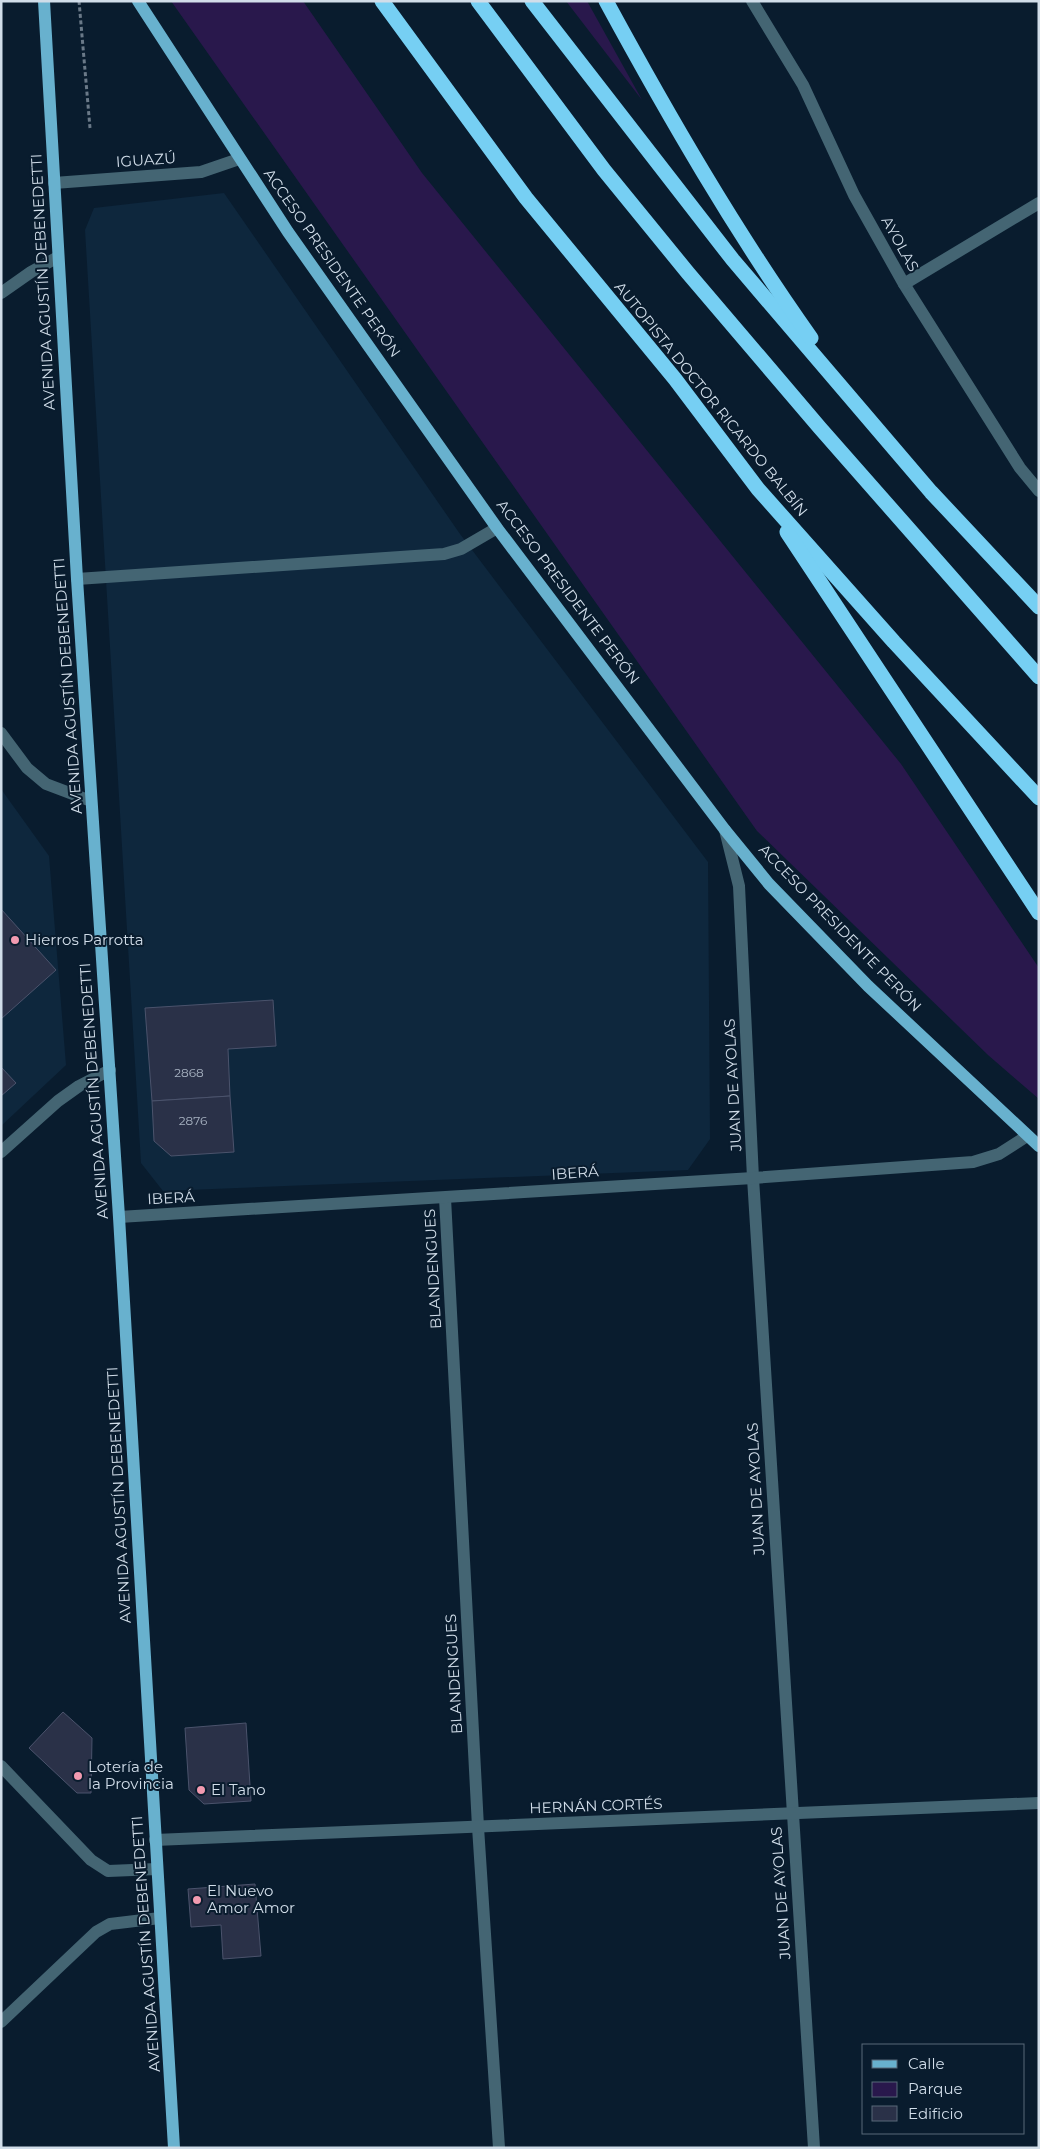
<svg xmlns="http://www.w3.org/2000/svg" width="1040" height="2149" font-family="Montserrat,sans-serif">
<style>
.built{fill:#0e273d}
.green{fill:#29184c}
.building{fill:#2a3148;stroke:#4b536c}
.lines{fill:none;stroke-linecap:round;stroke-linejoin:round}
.path{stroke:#6a7988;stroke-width:3;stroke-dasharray:4 2.5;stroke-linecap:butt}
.minor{stroke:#446573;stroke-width:12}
.major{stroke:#68b1ce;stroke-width:12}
.highway{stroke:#76cff3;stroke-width:15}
.poi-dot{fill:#f29ab0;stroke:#091c2e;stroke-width:2}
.labels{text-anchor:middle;stroke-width:4;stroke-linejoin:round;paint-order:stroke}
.number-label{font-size:12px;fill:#a7b2c1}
.street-label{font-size:15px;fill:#d1dde9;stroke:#091c2e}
.poi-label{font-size:15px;fill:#d1dde9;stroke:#091c2e;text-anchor:start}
</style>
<rect width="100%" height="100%" fill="#091c2e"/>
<g class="built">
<path d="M 224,193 L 460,534 L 708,862 L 710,1139 L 688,1170 L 163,1191 L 141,1163 L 85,230 L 94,208 Z"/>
<path d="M 1,789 L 49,856 L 66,1065 L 1,1126 Z"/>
</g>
<g class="green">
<path d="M 171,1 L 303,1 L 422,173 L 901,764 L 1039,968 L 1039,1099 L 988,1055 L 757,831 Z"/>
<path d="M 566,1 L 587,1 L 642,100 Z"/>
</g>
<g class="building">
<path d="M 1,909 L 56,970 L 1,1019 Z"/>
<path d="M 273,1000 L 276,1046 L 228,1049 L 230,1096 L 152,1101 L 145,1008 Z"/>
<path d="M 1,1067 L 16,1083 L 1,1096 Z"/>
<path d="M 230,1096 L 234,1152 L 171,1156 L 154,1141 L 152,1101 Z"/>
<path d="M 63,1712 L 92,1738 L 91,1793 L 77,1793 L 29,1748 Z"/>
<path d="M 246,1723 L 251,1801 L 204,1804 L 189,1790 L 185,1728 Z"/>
<path d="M 255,1884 L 261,1956 L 223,1959 L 221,1925 L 191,1927 L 188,1889 Z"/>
</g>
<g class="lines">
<path class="path" d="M 79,1 L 90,128"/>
<g class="minor">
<path d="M 752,1 L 803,85 L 854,195 L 904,284 L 1020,468 L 1039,491"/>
<path d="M 54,183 L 201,172 L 239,159"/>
<path d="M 904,284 L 1039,203"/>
<path d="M 1,293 L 31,272 L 58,257"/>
<path d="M 77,579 L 444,554 L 461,549 L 497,528"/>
<path d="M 1,733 L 27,768 L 46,784 L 91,801"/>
<path d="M 725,830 L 739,886 L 753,1178 L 814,2148"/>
<path d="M 1,1152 L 58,1101 L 79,1086 L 110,1070"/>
<path d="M 445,1198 L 478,1827 L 499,2148"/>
<path d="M 119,1217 L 753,1178 L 973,1162 L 999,1154 L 1027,1136"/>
<path d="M 1,1766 L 91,1860 L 108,1871 L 157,1869"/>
<path d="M 155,1840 L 1039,1803"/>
<path d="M 1,2022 L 96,1932 L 110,1924 L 160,1918"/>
</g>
<g class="major">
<path d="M 44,1 L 77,579 L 119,1217 L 174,2148"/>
<path d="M 138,1 L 288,232 L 497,528 L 725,830 L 769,884 L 868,986 L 1039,1146"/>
</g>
<g class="highway">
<path d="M 382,1 L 526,198 L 675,379 L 758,489 L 894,642 L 1039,798"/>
<path d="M 478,1 L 604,170 L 688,273 L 820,428 L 1039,677"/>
<path d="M 532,1 L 733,260 L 931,492 L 1039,607"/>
<path d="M 606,1 C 669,117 735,231 811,338"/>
<path d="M 787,532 L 1039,913"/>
</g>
</g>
<g class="poi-dot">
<circle cx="15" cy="940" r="5"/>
<circle cx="78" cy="1776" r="5"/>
<circle cx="201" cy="1790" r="5"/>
<circle cx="197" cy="1900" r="5"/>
</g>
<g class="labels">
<g class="number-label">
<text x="189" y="1077">2868</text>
<text x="193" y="1125">2876</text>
</g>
<g class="street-label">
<text transform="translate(146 160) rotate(-4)" y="5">IGUAZÚ</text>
<text transform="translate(900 244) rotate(61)" y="5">AYOLAS</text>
<text transform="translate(332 263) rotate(55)" y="5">ACCESO PRESIDENTE PERÓN</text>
<text transform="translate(43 282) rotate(-93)" y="5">AVENIDA AGUSTÍN DEBENEDETTI</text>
<text transform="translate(711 399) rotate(51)" y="5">AUTOPISTA DOCTOR RICARDO BALBÍN</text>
<text transform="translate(568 592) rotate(53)" y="5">ACCESO PRESIDENTE PERÓN</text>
<text transform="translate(68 686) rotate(-94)" y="5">AVENIDA AGUSTÍN DEBENEDETTI</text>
<text transform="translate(840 928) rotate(46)" y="5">ACCESO PRESIDENTE PERÓN</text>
<text transform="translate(733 1085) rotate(-93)" y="5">JUAN DE AYOLAS</text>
<text transform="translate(94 1091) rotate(-94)" y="5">AVENIDA AGUSTÍN DEBENEDETTI</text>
<text transform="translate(575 1173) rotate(-4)" y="5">IBERÁ</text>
<text transform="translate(171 1198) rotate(-3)" y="5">IBERÁ</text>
<text transform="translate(433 1269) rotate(-93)" y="5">BLANDENGUES</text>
<text transform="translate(756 1489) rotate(-93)" y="5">JUAN DE AYOLAS</text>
<text transform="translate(119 1495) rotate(-93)" y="5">AVENIDA AGUSTÍN DEBENEDETTI</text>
<text transform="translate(454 1674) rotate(-93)" y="5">BLANDENGUES</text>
<text transform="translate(596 1806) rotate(-2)" y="5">HERNÁN CORTÉS</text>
<text transform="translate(781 1893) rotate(-94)" y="5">JUAN DE AYOLAS</text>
<text transform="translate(146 1944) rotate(-94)" y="5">AVENIDA AGUSTÍN DEBENEDETTI</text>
</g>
<g class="poi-label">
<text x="25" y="945">Hierros Parrotta</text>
<text x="88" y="1772">Lotería de<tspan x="88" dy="17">la Provincia</tspan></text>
<text x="211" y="1795">El Tano</text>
<text x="207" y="1896">El Nuevo<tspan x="207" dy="17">Amor Amor</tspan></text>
</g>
</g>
<rect width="1040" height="2149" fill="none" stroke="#d1dde9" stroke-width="5"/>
<rect x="862" y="2044" width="162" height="90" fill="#091c2e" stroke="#596979"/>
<rect x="872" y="2060" width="25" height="8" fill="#68b1ce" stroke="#596979"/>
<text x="908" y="2069" font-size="15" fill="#d1dde9">Calle</text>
<rect x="872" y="2082" width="25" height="15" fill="#29184c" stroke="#596979"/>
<text x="908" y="2094" font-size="15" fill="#d1dde9">Parque</text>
<rect x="872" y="2106" width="25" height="15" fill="#2a3148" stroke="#596979"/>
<text x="908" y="2119" font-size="15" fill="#d1dde9">Edificio</text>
</svg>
